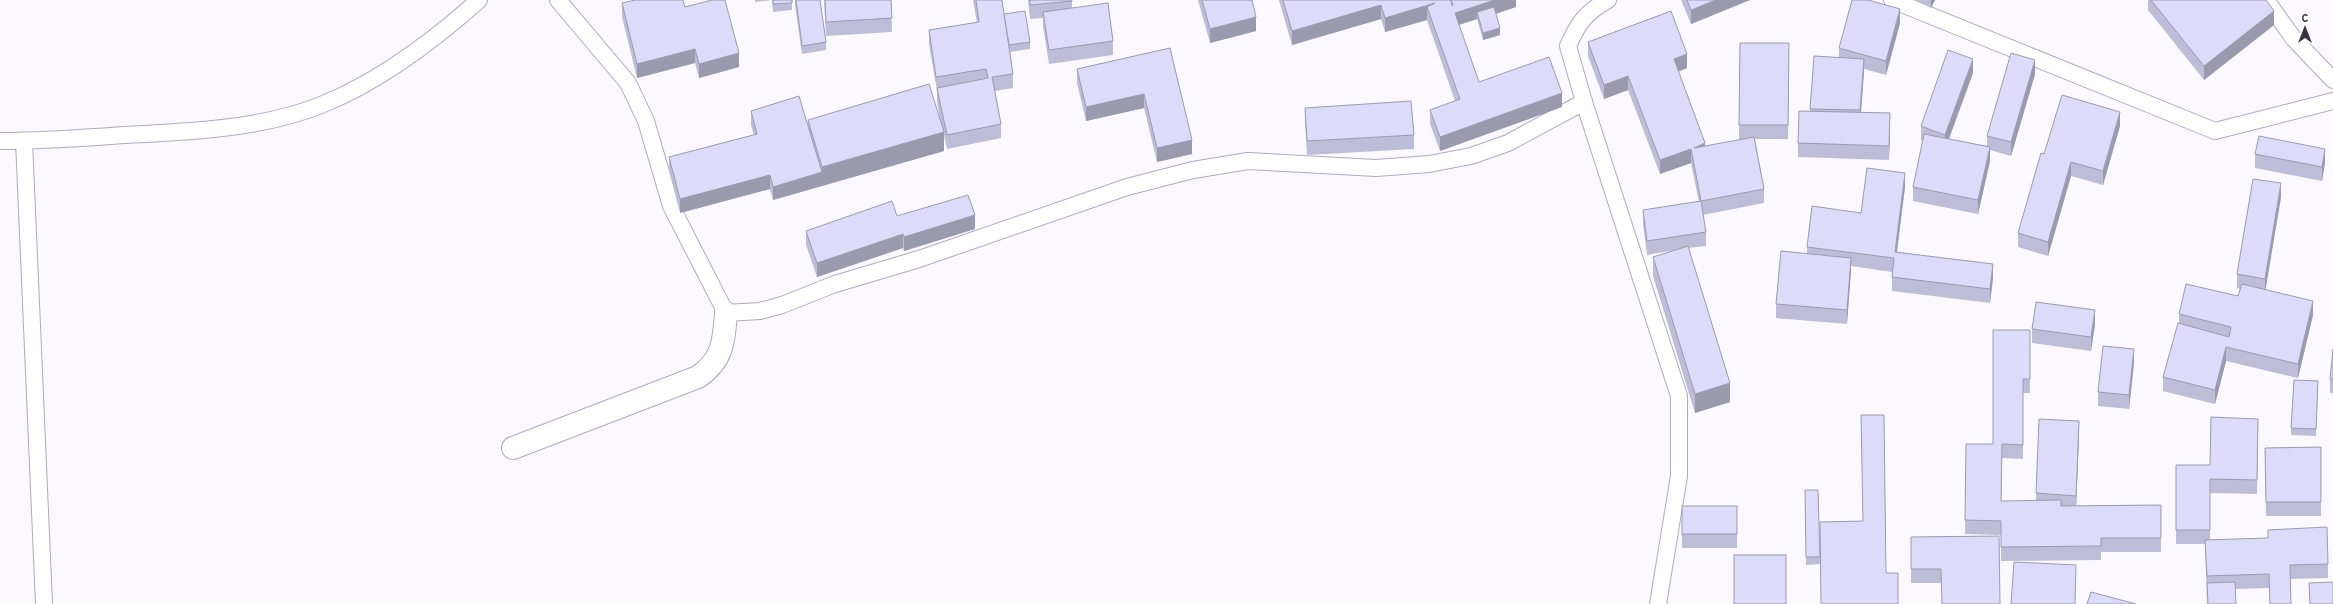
<svg xmlns="http://www.w3.org/2000/svg" width="2333" height="604" font-family="Overpass,sans-serif">
<style>
.lines{fill:none;stroke-linecap:round;stroke-linejoin:round}
.service-casing{stroke:#b1a8c4;stroke-width:18}
.minor-casing{stroke:#b1a8c4;stroke-width:24}
.service{stroke:#fff;stroke-width:16}
.minor{stroke:#fff;stroke-width:22}
.wall{fill:#bdbdd7}
.shaded-wall{fill:#9a9aaf}
.building{fill:#dcdcfa;stroke:#9a9aaf}
</style>
<rect width="100%" height="100%" fill="#fbf9ff"/>
<g class="lines">
<defs>
<g id="service">
<path d="M 558,0 L 628,83 L 646,121 L 671,206 L 726,313 L 760,311 L 782,305 L 835,284 L 919,259 L 1127,187 L 1193,170 L 1248,161 L 1376,168 L 1429,164 L 1471,156 L 1508,143 L 1584,102 L 1568,46 C 1578,23 1586,12 1608,0"/>
<path d="M 1892,0 L 2215,131 L 2333,101"/>
<path d="M 2266,0 L 2294,39 L 2333,80"/>
<path d="M 1584,102 L 1679,396 L 1679,476 L 1658,604"/>
<path d="M 0,141 C 41,141 83,138 124,135 C 187,132 262,129 321,105 C 379,82 432,42 479,0"/>
<path d="M 24,141 L 44,604"/>
</g>
<path id="minor" d="M 513,448 L 698,377 C 723,360 724,341 726,313"/>
</defs>
<use href="#service" class="service-casing"/>
<use href="#minor" class="minor-casing"/>
<use href="#service" class="service"/>
<use href="#minor" class="minor"/>
</g>
<g class="wall">
<path d="M 755,0 L 792,0 L 792,10 L 773,12 L 772,0 L 755,2 Z"/>
<path d="M 795,0 L 820,0 L 826,42 L 826,50 L 802,54 L 795,5 Z"/>
<path d="M 824,0 L 891,0 L 892,32 L 826,36 Z"/>
<path d="M 973,0 L 1002,0 L 1004,14 L 1030,42 L 1030,49 L 1010,52 L 1013,74 L 1013,88 L 995,91 L 1001,124 L 1001,138 L 947,149 L 944,135 L 944,151 L 773,200 L 770,189 L 680,213 L 669,171 L 669,157 L 754,135 L 751,125 L 751,111 L 808,125 L 808,120 L 941,124 L 937,102 L 937,91 L 929,44 L 929,30 L 977,23 Z"/>
<path d="M 1028,0 L 1072,0 L 1072,8 L 1113,41 L 1113,55 L 1049,64 L 1043,26 L 1043,18 L 1030,19 Z"/>
<path d="M 1198,0 L 1252,0 L 1256,31 L 1210,43 Z"/>
<path d="M 1279,0 L 1516,0 L 1516,7 L 1496,14 L 1500,35 L 1483,40 L 1477,19 L 1459,25 L 1479,82 L 1562,107 L 1440,151 L 1430,124 L 1430,110 L 1455,101 L 1427,20 L 1385,32 L 1381,19 L 1292,45 Z"/>
<path d="M 1681,0 L 1750,0 L 1691,24 Z"/>
<path d="M 1914,0 L 1935,0 L 1931,8 Z"/>
<path d="M 2148,0 L 2266,0 L 2274,25 L 2204,80 L 2148,10 Z"/>
<path d="M 622,3 L 685,7 L 739,67 L 699,78 L 695,63 L 637,78 L 622,17 Z"/>
<path d="M 1900,23 L 1886,75 L 1864,69 L 1861,112 L 1890,127 L 1889,160 L 1798,157 L 1798,143 L 1810,111 L 1814,56 L 1839,58 L 1839,48 Z"/>
<path d="M 1588,42 L 1687,68 L 1678,72 L 1705,146 L 1744,139 L 1739,139 L 1740,43 L 1789,43 L 1788,139 L 1755,139 L 1764,189 L 1764,203 L 1703,215 L 1706,232 L 1706,246 L 1689,248 L 1730,402 L 1695,413 L 1653,276 L 1653,257 L 1675,250 L 1647,255 L 1643,224 L 1643,210 L 1699,202 L 1691,163 L 1660,174 L 1628,90 L 1604,99 L 1588,56 Z"/>
<path d="M 1170,48 L 1192,154 L 1157,162 L 1144,108 L 1086,121 L 1077,83 L 1077,69 Z"/>
<path d="M 1973,73 L 1949,139 L 1987,146 L 1987,136 L 2035,74 L 2011,156 L 1990,150 L 1990,161 L 1978,214 L 1913,201 L 1913,187 L 1923,141 L 1921,140 L 1921,126 Z"/>
<path d="M 1305,108 L 1414,135 L 1414,149 L 1307,155 L 1305,122 Z"/>
<path d="M 2120,126 L 2103,185 L 2071,176 L 2048,256 L 2018,247 L 2018,233 L 2044,154 Z"/>
<path d="M 2255,154 L 2325,163 L 2322,181 L 2255,168 Z"/>
<path d="M 1905,187 L 1897,252 L 1993,278 L 1990,303 L 1892,291 L 1892,272 L 1851,266 L 1847,324 L 1776,318 L 1776,304 L 1807,254 L 1807,247 L 1861,213 Z"/>
<path d="M 2281,197 L 2265,289 L 2313,315 L 2298,378 L 2226,361 L 2215,404 L 2163,391 L 2163,377 L 2179,323 L 2179,314 L 2238,296 L 2240,289 L 2237,288 L 2237,274 Z"/>
<path d="M 897,216 L 975,229 L 904,251 L 903,248 L 817,277 L 806,245 L 806,231 Z"/>
<path d="M 2095,324 L 2091,351 L 2032,343 L 2032,329 Z"/>
<path d="M 2030,330 L 2030,393 L 2023,393 L 2023,459 L 2002,458 L 2001,501 L 2036,501 L 2036,493 L 2079,435 L 2076,506 L 2161,505 L 2161,552 L 2101,552 L 2101,560 L 2001,561 L 2001,535 L 1965,534 L 1966,444 L 1993,444 Z"/>
<path d="M 2333,349 L 2333,393 L 2330,393 L 2330,379 Z"/>
<path d="M 2134,363 L 2129,409 L 2098,406 L 2098,392 Z"/>
<path d="M 2318,388 L 2316,436 L 2291,435 L 2291,428 Z"/>
<path d="M 2258,419 L 2257,494 L 2210,493 L 2210,540 L 2328,564 L 2328,578 L 2290,579 L 2291,604 L 2270,604 L 2269,588 L 2235,589 L 2207,604 L 2205,544 L 2176,544 L 2176,465 L 2210,465 Z"/>
<path d="M 2321,447 L 2321,516 L 2266,516 L 2265,448 Z"/>
<path d="M 1805,490 L 1818,490 L 1820,564 L 1806,565 Z"/>
<rect x="1682" y="506" width="55" height="42"/>
<path d="M 1999,536 L 1941,583 L 1911,583 L 1911,537 Z"/>
</g>
<g class="shaded-wall">
<path d="M 1495,0 L 1516,0 L 1516,7 L 1479,19 L 1477,12 L 1477,19 L 1455,26 L 1455,13 Z"/>
<path d="M 1716,0 L 1750,0 L 1691,24 L 1691,10 Z"/>
<path d="M 1931,0 L 1935,0 L 1931,8 Z"/>
<path d="M 1435,3 L 1427,7 L 1427,20 L 1385,32 L 1385,18 Z"/>
<path d="M 1381,5 L 1381,19 L 1292,45 L 1292,31 Z"/>
<path d="M 1900,9 L 1900,23 L 1886,75 L 1886,61 Z"/>
<path d="M 2274,11 L 2274,25 L 2204,80 L 2204,66 Z"/>
<path d="M 1256,17 L 1256,31 L 1210,43 L 1210,29 Z"/>
<path d="M 1500,28 L 1500,35 L 1483,40 L 1483,33 Z"/>
<path d="M 695,49 L 695,63 L 637,78 L 637,64 Z"/>
<path d="M 739,53 L 739,67 L 699,78 L 699,64 Z"/>
<path d="M 1687,54 L 1687,68 L 1674,73 L 1674,59 Z"/>
<path d="M 1864,59 L 1864,73 L 1860,124 L 1860,110 Z"/>
<path d="M 1973,59 L 1973,73 L 1945,149 L 1945,135 Z"/>
<path d="M 2035,60 L 2035,74 L 2011,156 L 2011,142 Z"/>
<path d="M 1628,76 L 1628,90 L 1604,99 L 1604,85 Z"/>
<path d="M 1562,93 L 1562,107 L 1440,151 L 1440,137 Z"/>
<path d="M 1144,94 L 1144,108 L 1086,121 L 1086,107 Z"/>
<path d="M 2120,112 L 2120,126 L 2103,185 L 2103,171 Z"/>
<path d="M 1890,113 L 1890,127 L 1889,160 L 1889,146 Z"/>
<path d="M 944,132 L 944,151 L 773,200 L 773,187 L 822,172 L 822,167 Z"/>
<path d="M 1192,140 L 1192,154 L 1157,162 L 1157,148 Z"/>
<path d="M 1705,143 L 1705,157 L 1694,162 L 1694,148 Z"/>
<path d="M 1990,147 L 1990,161 L 1978,214 L 1978,200 Z"/>
<path d="M 1691,149 L 1691,163 L 1660,174 L 1660,160 Z"/>
<path d="M 2325,149 L 2325,163 L 2322,181 L 2322,167 Z"/>
<path d="M 2071,162 L 2071,176 L 2048,256 L 2048,242 Z"/>
<path d="M 1905,173 L 1905,187 L 1895,266 L 1895,252 Z"/>
<path d="M 770,175 L 770,189 L 680,213 L 680,199 Z"/>
<path d="M 2281,183 L 2281,197 L 2265,293 L 2265,279 Z"/>
<path d="M 975,215 L 975,229 L 904,251 L 904,237 Z"/>
<path d="M 903,234 L 903,248 L 817,277 L 817,263 Z"/>
<path d="M 1851,258 L 1851,272 L 1847,324 L 1847,310 Z"/>
<path d="M 1993,264 L 1993,278 L 1990,303 L 1990,289 Z"/>
<path d="M 2313,301 L 2313,315 L 2298,378 L 2298,364 Z"/>
<path d="M 2095,310 L 2095,324 L 2091,351 L 2091,337 Z"/>
<path d="M 2226,347 L 2226,361 L 2215,404 L 2215,390 Z"/>
<path d="M 2134,349 L 2134,363 L 2129,409 L 2129,395 Z"/>
<path d="M 1730,383 L 1730,402 L 1695,413 L 1695,394 Z"/>
<path d="M 2079,421 L 2079,435 L 2076,510 L 2076,496 Z"/>
</g>
<g class="building">
<path d="M 635,0 L 683,0 L 685,7 L 712,0 L 725,0 L 739,53 L 699,64 L 695,49 L 637,64 L 622,3 Z"/>
<path d="M 773,0 L 792,0 L 792,3 L 773,4 Z"/>
<path d="M 796,0 L 820,0 L 826,42 L 802,46 Z"/>
<path d="M 825,0 L 891,0 L 892,18 L 826,22 Z"/>
<path d="M 976,0 L 1002,0 L 1013,74 L 992,77 L 1001,124 L 947,135 L 937,88 L 988,78 L 986,69 L 936,77 L 929,30 L 979,22 Z"/>
<path d="M 1030,0 L 1072,0 L 1072,1 L 1030,5 Z"/>
<path d="M 1202,0 L 1252,0 L 1256,17 L 1210,29 Z"/>
<path d="M 1283,0 L 1451,0 L 1452,6 L 1453,5 L 1451,0 L 1495,0 L 1455,13 L 1479,82 L 1549,57 L 1562,93 L 1440,137 L 1430,110 L 1460,99 L 1427,7 L 1435,3 L 1385,18 L 1381,5 L 1292,31 Z"/>
<path d="M 1687,0 L 1716,0 L 1691,10 Z"/>
<path d="M 1852,0 L 1868,0 L 1900,9 L 1886,61 L 1839,48 Z"/>
<path d="M 2151,0 L 2266,0 L 2274,11 L 2204,66 Z"/>
<path d="M 1108,3 L 1113,41 L 1049,50 L 1043,12 Z"/>
<path d="M 1494,7 L 1500,28 L 1483,33 L 1477,12 Z"/>
<path d="M 1025,11 L 1030,42 L 1009,45 L 1004,14 Z"/>
<path d="M 1671,11 L 1687,54 L 1674,59 L 1705,143 L 1694,148 L 1754,137 L 1764,189 L 1701,201 L 1691,149 L 1660,160 L 1628,76 L 1604,85 L 1588,42 Z"/>
<path d="M 1740,43 L 1789,43 L 1788,125 L 1739,125 Z"/>
<path d="M 1170,48 L 1192,140 L 1157,148 L 1144,94 L 1086,107 L 1077,69 Z"/>
<path d="M 1948,50 L 1973,59 L 1945,135 L 1921,126 Z"/>
<path d="M 2011,53 L 2035,60 L 2011,142 L 1987,136 Z"/>
<path d="M 1814,56 L 1864,59 L 1860,110 L 1810,109 Z"/>
<path d="M 929,84 L 944,132 L 822,167 L 808,120 Z"/>
<path d="M 2062,95 L 2120,112 L 2103,171 L 2071,162 L 2048,242 L 2018,233 L 2041,153 L 2044,154 Z"/>
<path d="M 799,96 L 822,172 L 773,187 L 770,175 L 680,199 L 669,157 L 757,134 L 751,111 Z"/>
<path d="M 1411,101 L 1414,135 L 1307,141 L 1305,108 Z"/>
<path d="M 1799,111 L 1890,113 L 1889,146 L 1798,143 Z"/>
<path d="M 1924,134 L 1990,147 L 1978,200 L 1913,187 Z"/>
<path d="M 2259,136 L 2325,149 L 2322,167 L 2255,154 Z"/>
<path d="M 1867,168 L 1905,173 L 1895,252 L 1993,264 L 1990,289 L 1892,277 L 1894,258 L 1807,247 L 1812,206 L 1861,213 Z"/>
<path d="M 2253,179 L 2281,183 L 2265,279 L 2237,274 Z"/>
<path d="M 968,195 L 975,215 L 904,237 L 903,234 L 817,263 L 806,231 L 892,201 L 897,216 Z"/>
<path d="M 1701,201 L 1706,232 L 1647,241 L 1643,210 Z"/>
<path d="M 1688,246 L 1730,383 L 1695,394 L 1653,257 Z"/>
<path d="M 1781,251 L 1851,258 L 1847,310 L 1776,304 Z"/>
<path d="M 2186,284 L 2238,296 L 2242,284 L 2313,301 L 2298,364 L 2226,347 L 2215,390 L 2163,377 L 2178,323 L 2229,337 L 2231,327 L 2179,314 Z"/>
<path d="M 2036,302 L 2095,310 L 2091,337 L 2032,329 Z"/>
<path d="M 1993,330 L 2030,330 L 2030,379 L 2023,379 L 2023,445 L 2002,444 L 2001,501 L 2061,500 L 2061,506 L 2161,505 L 2161,538 L 2101,538 L 2101,546 L 2001,547 L 2001,521 L 1965,520 L 1966,444 L 1993,444 Z"/>
<path d="M 2103,346 L 2134,349 L 2129,395 L 2098,392 Z"/>
<path d="M 2333,349 L 2333,379 L 2330,379 Z"/>
<path d="M 2294,380 L 2318,381 L 2316,429 L 2291,428 Z"/>
<path d="M 1861,415 L 1884,415 L 1886,573 L 1898,573 L 1898,604 L 1821,604 L 1820,522 L 1863,521 Z"/>
<path d="M 2211,417 L 2258,419 L 2257,480 L 2210,479 L 2210,530 L 2176,530 L 2176,465 L 2210,465 Z"/>
<path d="M 2039,419 L 2079,421 L 2076,496 L 2036,493 Z"/>
<path d="M 2321,447 L 2321,502 L 2266,502 L 2265,448 Z"/>
<path d="M 1805,490 L 1818,490 L 1820,557 L 1806,557 Z"/>
<rect x="1682" y="506" width="55" height="28"/>
<path d="M 2327,527 L 2328,564 L 2290,565 L 2291,604 L 2270,604 L 2269,574 L 2207,576 L 2205,540 L 2268,538 L 2268,530 Z"/>
<path d="M 1999,536 L 2000,604 L 1942,604 L 1941,569 L 1911,569 L 1911,537 Z"/>
<rect x="1734" y="555" width="52" height="49"/>
<path d="M 2014,562 L 2076,565 L 2075,604 L 2011,604 Z"/>
<path d="M 2235,582 L 2236,604 L 2208,604 L 2207,583 Z"/>
<path d="M 2333,582 L 2333,604 L 2310,604 L 2309,583 Z"/>
<path d="M 2091,592 L 2136,604 L 2087,604 Z"/>
</g>
<g transform="translate(2305 28)" stroke="#ffffff" stroke-width="3" paint-order="stroke">
<path d="M0-3L7 15L0 10L-7 15Z" fill="#37343f"/>
<text y="-6" font-size="11" font-weight="bold" text-anchor="middle" fill="#37343f">С</text>
</g>
</svg>
